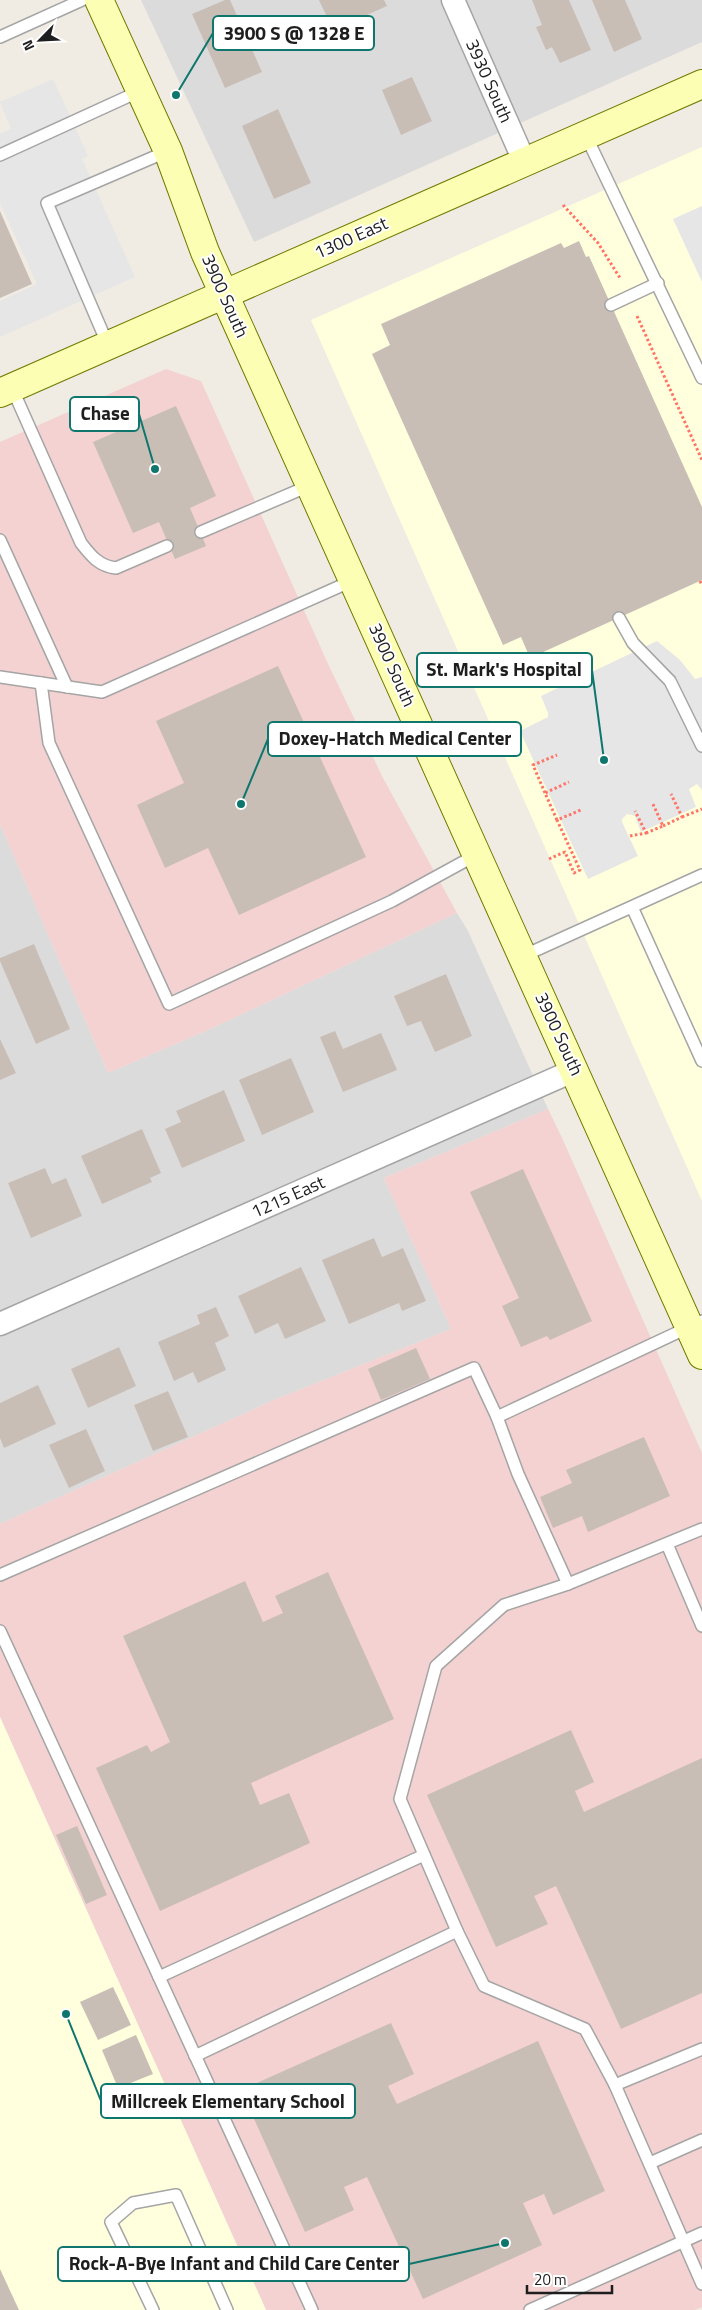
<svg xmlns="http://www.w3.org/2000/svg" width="702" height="2310" font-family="'Titillium Web',sans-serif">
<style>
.residential{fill:#dcdbdb}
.commercial{fill:#f3d2d1}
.education{fill:#ffffde}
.parking{fill:#e6e6e6}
.building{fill:#c9beb6}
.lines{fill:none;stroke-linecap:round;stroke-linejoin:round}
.lane-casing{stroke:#a5a5a5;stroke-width:14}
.street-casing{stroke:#a5a5a5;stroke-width:25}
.secondary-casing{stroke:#6f7b00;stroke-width:30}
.path{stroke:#ff7466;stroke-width:3;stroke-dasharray:2.5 2.5;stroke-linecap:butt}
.lane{stroke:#fff;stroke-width:11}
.street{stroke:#fff;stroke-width:22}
.secondary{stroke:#fcffb3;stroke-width:28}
.labels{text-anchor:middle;stroke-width:4;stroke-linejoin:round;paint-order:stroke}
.street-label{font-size:18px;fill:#1e1e1e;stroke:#fff}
.leader{fill:none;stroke:#0f766e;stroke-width:2}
.callout-dot{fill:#0f766e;stroke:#fff;stroke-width:2}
.callout{fill:#fff;stroke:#0f766e;stroke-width:2}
.callout-label{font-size:19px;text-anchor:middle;font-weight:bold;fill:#1e1e1e}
</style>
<rect width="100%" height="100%" fill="#f0ece3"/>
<g class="residential">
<path d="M 141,0 L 702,0 L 702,42 L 254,242 Z"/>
<path d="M 0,824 L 108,1073 L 208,1030 L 457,913 L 468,931 L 548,1109 L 384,1178 L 451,1329 L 274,1400 L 0,1524 Z"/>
</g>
<g class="commercial">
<path d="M 166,369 L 201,381 L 329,666 L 383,778 L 457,913 L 208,1030 L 108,1073 L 0,824 L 0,442 Z"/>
<path d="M 548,1109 L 563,1140 L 702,1453 L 702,2307 L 695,2310 L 266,2310 L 0,1717 L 0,1524 L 274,1400 L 451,1329 L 384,1178 Z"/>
</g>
<g class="education">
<path d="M 702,147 L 702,1201 L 311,320 Z"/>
<path d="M 0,1717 L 266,2310 L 0,2310 Z"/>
</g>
<g class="parking">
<path d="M 53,79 L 88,156 L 82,159 L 135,277 L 0,337 L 0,301 L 37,284 L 0,203 L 0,134 L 11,129 L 0,102 Z"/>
<path d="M 702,206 L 702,282 L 673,219 Z"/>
<path d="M 657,641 L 680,660 L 695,679 L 702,677 L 702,790 L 697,784 L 689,789 L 696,807 L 641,832 L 635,816 L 627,814 L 622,819 L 622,822 L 638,856 L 588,879 L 520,731 L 548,717 L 548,713 L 541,696 Z"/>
</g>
<g class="building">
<path d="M 225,0 L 230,0 L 262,72 L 225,88 L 192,14 Z"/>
<path d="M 319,0 L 384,0 L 387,6 L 333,30 Z"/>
<path d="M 532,0 L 569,0 L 591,50 L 560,63 L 552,47 L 546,50 L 536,27 L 542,25 Z"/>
<path d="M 592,0 L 625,0 L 642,39 L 614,52 Z"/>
<path d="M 412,77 L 432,121 L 401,135 L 382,90 Z"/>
<path d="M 278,109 L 311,183 L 274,199 L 242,126 Z"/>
<path d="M 0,211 L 32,284 L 0,298 Z"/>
<path d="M 579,241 L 586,257 L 589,256 L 702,507 L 702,580 L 530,658 L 521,637 L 503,645 L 372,354 L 390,345 L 381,324 L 561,243 L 564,248 Z"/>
<path d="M 176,406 L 216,496 L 190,508 L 206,546 L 175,559 L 159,522 L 133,533 L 93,442 Z"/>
<path d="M 278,666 L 366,857 L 239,915 L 208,848 L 165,868 L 137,805 L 184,783 L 156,721 Z"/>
<path d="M 34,944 L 70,1029 L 36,1044 L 0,961 L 0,958 Z"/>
<path d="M 446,974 L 472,1036 L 435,1052 L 421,1021 L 407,1026 L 394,996 Z"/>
<path d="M 335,1031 L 343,1049 L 381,1033 L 397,1070 L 343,1092 L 320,1037 Z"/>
<path d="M 0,1039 L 16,1073 L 0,1080 Z"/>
<path d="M 291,1058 L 314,1112 L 262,1135 L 239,1080 Z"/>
<path d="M 224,1090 L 245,1141 L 182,1168 L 165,1129 L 181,1122 L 176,1111 Z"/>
<path d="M 142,1129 L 161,1173 L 150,1178 L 152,1182 L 102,1204 L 81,1156 Z"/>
<path d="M 45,1168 L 52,1184 L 66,1178 L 82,1216 L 31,1238 L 8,1183 Z"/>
<path d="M 523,1169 L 592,1321 L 550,1340 L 547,1336 L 521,1347 L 502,1306 L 519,1298 L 470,1192 Z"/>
<path d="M 374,1238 L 382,1257 L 403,1248 L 426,1301 L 402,1311 L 399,1303 L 349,1324 L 322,1260 Z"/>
<path d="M 301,1267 L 326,1321 L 285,1339 L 278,1323 L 255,1334 L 238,1296 Z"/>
<path d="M 216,1307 L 229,1336 L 215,1343 L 226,1370 L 198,1383 L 193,1372 L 174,1381 L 158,1342 L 200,1324 L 197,1315 Z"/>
<path d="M 119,1347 L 136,1386 L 88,1408 L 71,1369 Z"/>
<path d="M 416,1348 L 430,1379 L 381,1400 L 368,1369 Z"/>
<path d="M 38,1385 L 56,1424 L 4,1448 L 0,1438 L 0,1403 Z"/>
<path d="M 168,1391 L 188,1437 L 153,1451 L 134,1405 Z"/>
<path d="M 86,1429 L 105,1471 L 69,1488 L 49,1445 Z"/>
<path d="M 644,1437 L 670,1496 L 588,1532 L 582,1516 L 553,1528 L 540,1497 L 572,1483 L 566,1470 Z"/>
<path d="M 328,1572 L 394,1719 L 251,1783 L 260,1805 L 289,1793 L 310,1843 L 160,1911 L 96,1768 L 147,1745 L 151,1752 L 170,1742 L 123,1636 L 245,1581 L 263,1622 L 283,1613 L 275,1596 Z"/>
<path d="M 571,1730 L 594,1782 L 575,1791 L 584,1812 L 702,1758 L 702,1993 L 621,2029 L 556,1886 L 534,1896 L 548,1924 L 496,1947 L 427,1795 Z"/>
<path d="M 77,1826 L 107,1895 L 86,1904 L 56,1835 Z"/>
<path d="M 113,1987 L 131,2025 L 98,2040 L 80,2002 Z"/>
<path d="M 391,2023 L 414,2074 L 388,2086 L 397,2104 L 538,2041 L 605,2191 L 553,2215 L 544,2194 L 523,2203 L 542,2245 L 423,2299 L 367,2177 L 344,2187 L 354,2210 L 305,2232 L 241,2090 Z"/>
<path d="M 136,2035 L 153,2074 L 118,2088 L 102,2050 Z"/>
<path d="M 0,2269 L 19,2310 L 0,2310 Z"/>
</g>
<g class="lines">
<defs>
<g id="lane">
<path d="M 0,37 L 82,0"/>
<path d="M 586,136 L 702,378"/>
<path d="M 0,155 L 140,91"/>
<path d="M 611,305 L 658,283"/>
<path d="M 108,345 L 47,203 L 168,151"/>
<path d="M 12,388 L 81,543 C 91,556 99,566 116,568 L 167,546"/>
<path d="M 201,532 L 311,485"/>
<path d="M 0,540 L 67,687"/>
<path d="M 619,618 L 633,643 L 670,681 L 702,746"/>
<path d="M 0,677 L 102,692 L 354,580"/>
<path d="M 41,683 L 49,743 L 169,1004 L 392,901 L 476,855"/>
<path d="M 632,907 L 702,1061"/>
<path d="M 523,956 L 702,875"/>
<path d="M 497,1417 L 702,1321"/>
<path d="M 667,1544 L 702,1626"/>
<path d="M 0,1575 L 474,1368 L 497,1417 L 518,1474 L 568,1584 L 702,1529"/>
<path d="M 568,1584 L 504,1605 L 436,1666 L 400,1799 L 457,1931 L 484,1986 L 585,2029 L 615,2085"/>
<path d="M 0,1631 L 312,2310"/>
<path d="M 159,1977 L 424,1855"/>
<path d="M 702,2049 L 615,2085 L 702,2284"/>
<path d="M 195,2056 L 457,1931"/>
<path d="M 650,2163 L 702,2140"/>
<path d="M 153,2310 L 111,2222 L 133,2203 L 176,2195 L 227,2310"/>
<path d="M 530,2310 L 702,2233"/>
</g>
<g id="street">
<path d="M 453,0 L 525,163"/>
<path d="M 0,1324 L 575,1070"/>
</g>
<g id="secondary">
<path d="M 99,0 L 168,151 L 205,252 L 702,1355"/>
<path d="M 0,393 L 702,84"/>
</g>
</defs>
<use href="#lane" class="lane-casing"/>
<use href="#street" class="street-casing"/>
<use href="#secondary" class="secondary-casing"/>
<g class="path">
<path d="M 563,205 L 598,243 L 620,278"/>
<path d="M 637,316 L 702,460"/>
<path d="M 700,581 L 702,585"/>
<path d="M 545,793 L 533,765 L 557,755"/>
<path d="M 682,817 L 702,809"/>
<path d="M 557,820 L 545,793 L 569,782"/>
<path d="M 663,826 L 682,817 L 671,794"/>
<path d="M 646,833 L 663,826 L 652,802"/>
<path d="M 630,836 L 646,833 L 635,811"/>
<path d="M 549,859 L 565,852 L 574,873 L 580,870 L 557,820 L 581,810"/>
</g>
<use href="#lane" class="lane"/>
<use href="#street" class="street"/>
<use href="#secondary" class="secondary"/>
</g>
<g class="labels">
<g class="street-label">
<text transform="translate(489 81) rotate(66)" y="6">3930 South</text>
<text transform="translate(351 238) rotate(-24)" y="6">1300 East</text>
<text transform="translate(225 296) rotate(66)" y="6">3900 South</text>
<text transform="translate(392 665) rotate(66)" y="6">3900 South</text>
<text transform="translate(559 1034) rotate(65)" y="6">3900 South</text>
<text transform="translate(288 1197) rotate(-24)" y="6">1215 East</text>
</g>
</g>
<path class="leader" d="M176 95L213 33M155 469L139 414M604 760L592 670M241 804L268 739M66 2014L101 2101M505 2243L409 2264"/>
<g class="callout-dot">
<circle cx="176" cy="95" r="5"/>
<circle cx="155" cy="469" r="5"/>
<circle cx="604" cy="760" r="5"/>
<circle cx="241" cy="804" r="5"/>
<circle cx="66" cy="2014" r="5"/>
<circle cx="505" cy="2243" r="5"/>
</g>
<g class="callout">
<rect x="213" y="16" width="161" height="34" rx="5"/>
<rect x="70" y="397" width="69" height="34" rx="5"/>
<rect x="417" y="653" width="175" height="34" rx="5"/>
<rect x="268" y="722" width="253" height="34" rx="5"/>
<rect x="101" y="2084" width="254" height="34" rx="5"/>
<rect x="58" y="2247" width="351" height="34" rx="5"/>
</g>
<g class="callout-label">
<text x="294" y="40">3900 S @ 1328 E</text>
<text x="105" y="420">Chase</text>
<text x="504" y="676">St. Mark's Hospital</text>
<text x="395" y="745">Doxey-Hatch Medical Center</text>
<text x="228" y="2108">Millcreek Elementary School</text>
<text x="234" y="2270">Rock-A-Bye Infant and Child Care Center</text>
</g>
<g transform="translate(40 40) rotate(246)" stroke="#ffffff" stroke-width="4" paint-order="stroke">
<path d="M0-4L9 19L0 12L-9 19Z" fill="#1e1e1e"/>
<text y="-8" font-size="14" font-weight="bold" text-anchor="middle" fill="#1e1e1e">N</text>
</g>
<path d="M527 2285v8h85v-8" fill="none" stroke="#1e1e1e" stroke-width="2.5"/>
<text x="534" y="2285" font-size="15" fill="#1e1e1e" stroke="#ffffff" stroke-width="4" paint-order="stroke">20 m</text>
</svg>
